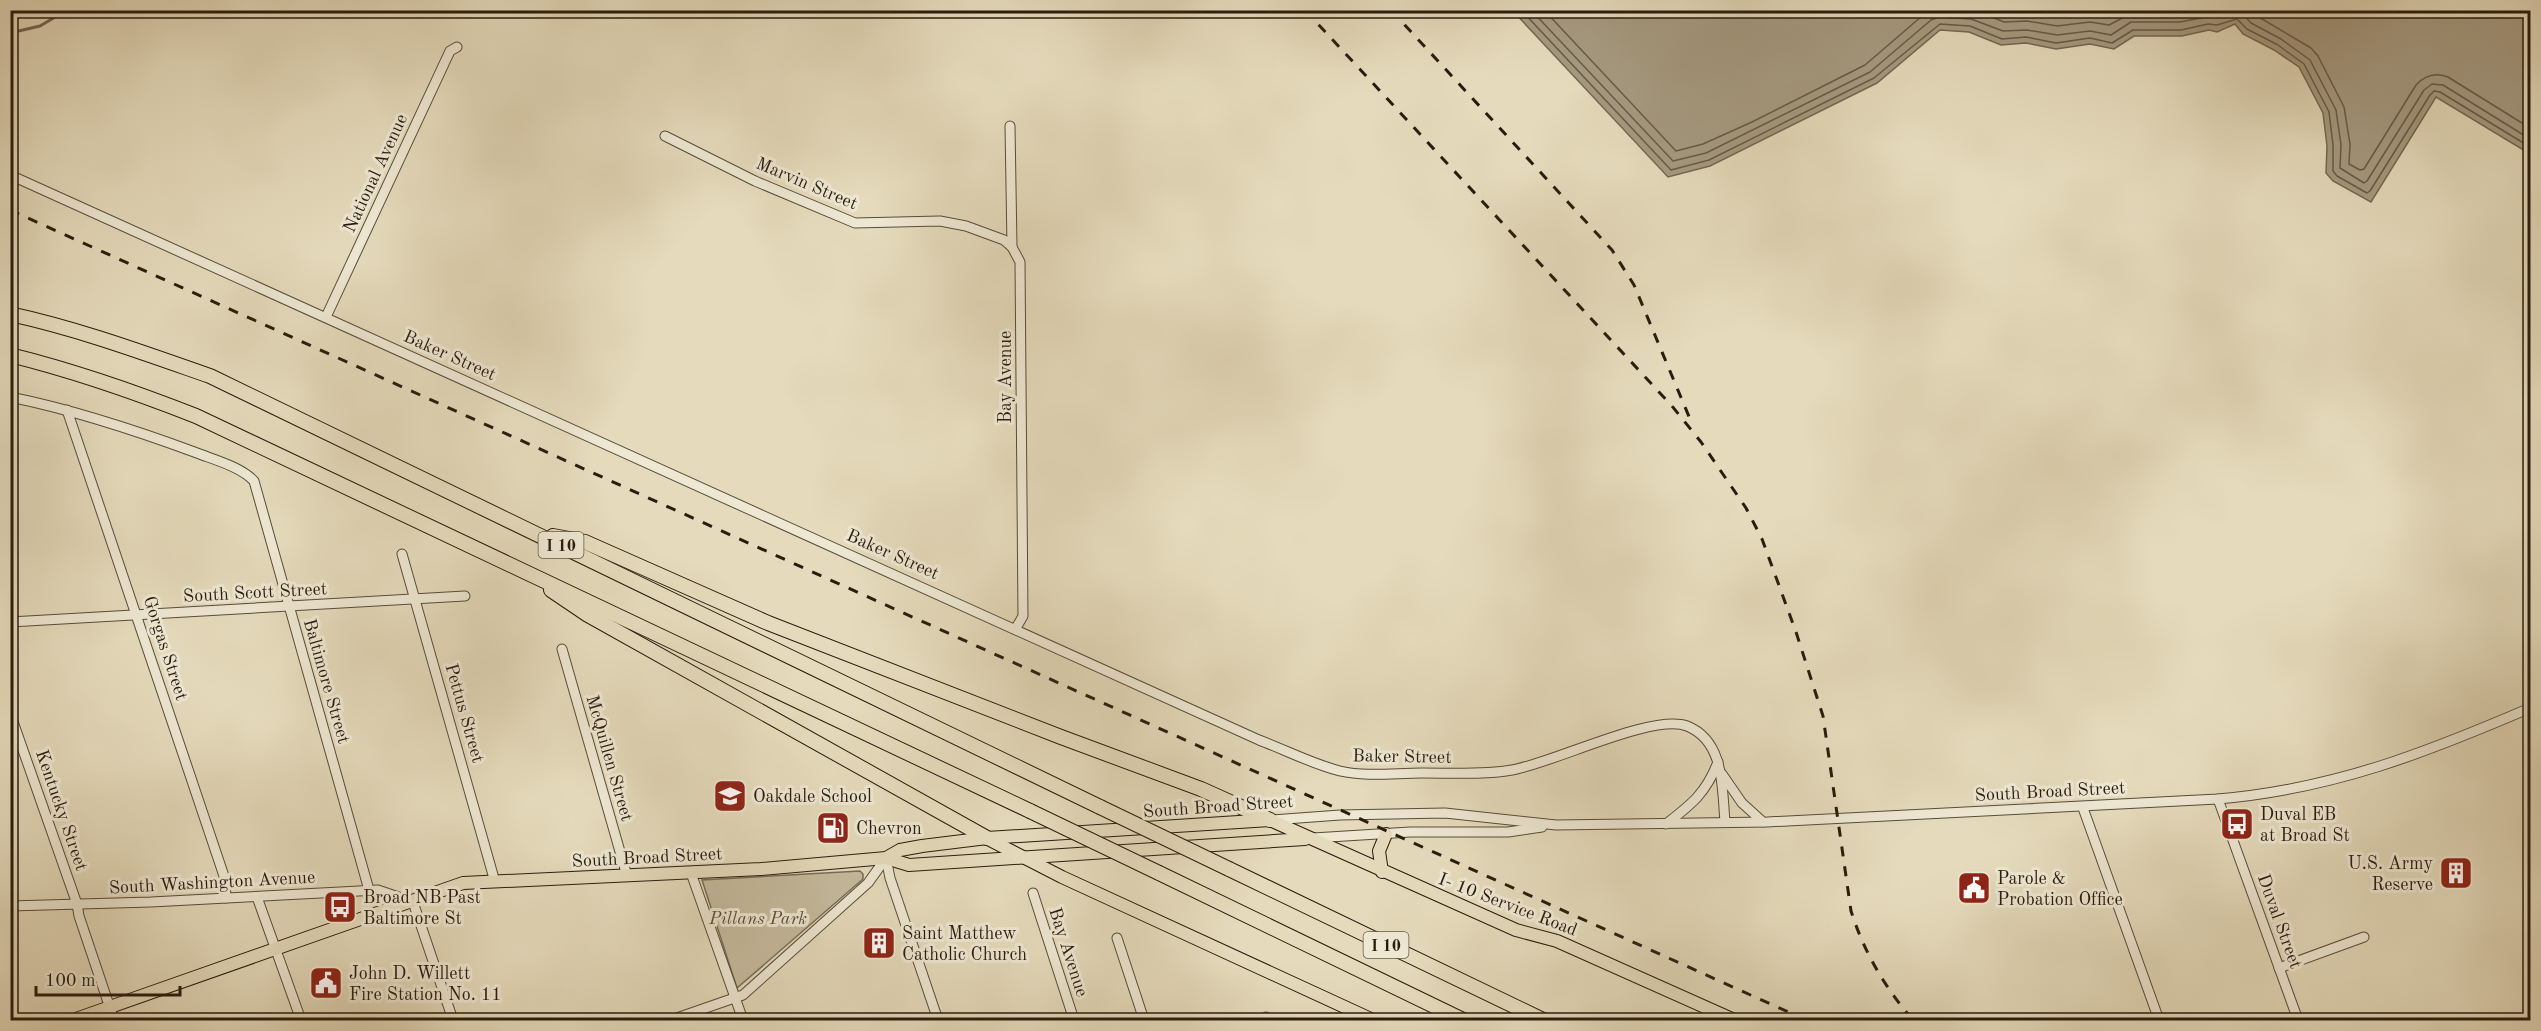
<svg xmlns="http://www.w3.org/2000/svg" width="2541" height="1031" font-family="'Old Standard TT',serif">
<style>
.green{fill:#c5bb9e;stroke:#776c56;stroke-width:1.5}
.water{fill:#a59a81;stroke:#736853;stroke-width:1.5}
.lines{fill:none;stroke-linecap:round;stroke-linejoin:round}
.shore{stroke:#675b48;stroke-width:1.5}
.stream{stroke:#736853;stroke-width:3}
.minor-casing{stroke:#584c3a;stroke-width:11}
.major-casing{stroke:#291c0e;stroke-width:14}
.highway-casing{stroke:#291c0e;stroke-width:16}
.minor{stroke:#eee8d3;stroke-width:9}
.major{stroke:#e5dbbc;stroke-width:12}
.highway{stroke:#e5dbbc;stroke-width:14}
.rail{stroke:#291c0e;stroke-width:3;stroke-dasharray:10 10;stroke-linecap:butt}
.highway-bridge-casing{stroke:#291c0e;stroke-width:16;stroke-linecap:butt}
.highway-bridge{stroke:#e5dbbc;stroke-width:14}
.labels{text-anchor:middle;stroke-width:6;stroke-linejoin:round;paint-order:stroke}
.shield{fill:#eee8d3;stroke:#645949;stroke-width:1.5}
.shield-label{font-size:16px;font-weight:bold;fill:#291c0e}
.street-label{font-size:18px;fill:#291c0e;stroke:#eee8d3}
.poi-label{font-size:18px;fill:#291c0e;stroke:#eee8d3;text-anchor:start}
.park-label{font-size:18px;font-style:italic;fill:#584c39;stroke:#eee8d3}
</style>
<rect width="100%" height="100%" fill="#e5dbbc"/>
<filter id="stains"><feTurbulence type="fractalNoise" baseFrequency=".00333" numOctaves="4"/><feColorMatrix values="0 0 0 0 .2 0 0 0 0 .09 0 0 0 0 .02 0 0 0 .5 -.17"/></filter>
<radialGradient id="worn" r=".72"><stop offset=".6" stop-color="#630" stop-opacity="0"/><stop offset="1" stop-color="#630" stop-opacity=".3"/></radialGradient>
<path class="green" d="M 860,871 L 863,874 L 863,879 L 737,988 L 702,880 Z"/>
<path class="water" d="M 1513,11 L 2530,11 L 2530,154 L 2436,97 L 2371,202 L 2333,181 L 2326,173 L 2327,146 L 2323,113 L 2299,67 L 2274,50 L 2243,34 L 2235,24 L 2217,32 L 2209,30 L 2182,36 L 2134,36 L 2114,49 L 2090,44 L 2056,49 L 2026,43 L 2001,45 L 1969,32 L 1940,30 L 1877,83 L 1710,166 L 1668,177 Z"/>
<g class="lines">
<g class="shore">
<path d="M 1521,10 L 1671,170 L 1709,160 L 1874,78 L 1940,24 L 1970,26 L 2002,39 L 2026,37 L 2056,43 L 2090,38 L 2112,43 L 2133,30 L 2181,30 L 2208,24 L 2217,25 L 2237,19 L 2247,29 L 2278,45 L 2304,64 L 2329,112 L 2333,145 L 2333,171 L 2337,176 L 2367,193 L 2370,191 L 2430,95 L 2434,91 L 2440,92 L 2530,147"/>
<path d="M 1531,10 L 1673,161 L 1706,153 L 1870,72 L 1931,20 L 1939,17 L 1971,19 L 2003,31 L 2027,30 L 2057,35 L 2090,31 L 2111,35 L 2131,22 L 2180,22 L 2206,17 L 2216,17 L 2232,11 L 2242,13 L 2251,23 L 2281,39 L 2310,60 L 2336,110 L 2341,145 L 2340,168 L 2364,183 L 2367,181 L 2424,90 L 2432,84 L 2443,85 L 2530,139"/>
<path d="M 1544,10 L 1676,151 L 1703,144 L 1752,122 L 1865,65 L 1929,10"/>
<path d="M 1975,10 L 2004,22 L 2027,21 L 2057,26 L 2090,22 L 2109,25 L 2130,14 L 2180,13 L 2193,10"/>
<path d="M 2252,10 L 2257,16 L 2311,48 L 2318,56 L 2344,107 L 2350,144 L 2349,164 L 2360,170 L 2364,169 L 2416,85 C 2425,75 2435,72 2448,77 L 2530,128"/>
</g>
<path class="stream" d="M 10,33 L 40,26 L 67,10"/>
<defs>
<g id="minor">
<path d="M 1010,126 L 1012,247 L 1020,262 L 1023,616 L 1016,628"/>
<path d="M 665,136 L 755,181 L 855,223 L 940,221 L 966,226 L 1004,240 L 1012,247"/>
<path d="M 10,175 L 1259,740 C 1286,750 1312,764 1340,771 C 1366,777 1395,773 1422,773 C 1451,773 1483,775 1512,770 C 1553,763 1653,713 1687,726 C 1725,741 1722,789 1725,822"/>
<path d="M 326,317 L 450,51 L 457,47"/>
<path d="M 10,397 C 75,410 135,430 197,453 C 215,460 241,467 254,481 L 369,890"/>
<path d="M 67,410 L 225,879 L 226,898"/>
<path d="M 402,554 L 495,882"/>
<path d="M 10,622 L 465,596"/>
<path d="M 562,649 L 627,876"/>
<path d="M 10,713 L 77,904 L 79,916 L 114,1020"/>
<path d="M 1722,774 L 1742,803 L 1763,822"/>
<path d="M 2218,799 L 2298,1020"/>
<path d="M 2083,808 L 2159,1020"/>
<path d="M 1272,820 L 1340,815 L 1445,813 L 1556,825 L 1767,822 L 2218,799 C 2334,789 2425,753 2530,708"/>
<path d="M 1666,824 C 1692,804 1706,793 1718,762"/>
<path d="M 1313,838 L 1410,832 L 1508,832 L 1542,827"/>
<path d="M 886,858 L 890,878 L 938,1020"/>
<path d="M 691,873 L 743,1020"/>
<path d="M 1033,893 L 1074,1020"/>
<path d="M 257,897 L 301,1020"/>
<path d="M 10,906 L 151,902 L 378,890 L 413,902 L 453,1020"/>
<path d="M 1117,938 L 1144,1020"/>
<path d="M 2279,968 L 2364,937"/>
<path d="M 1266,1017 L 1267,1020"/>
<path d="M 671,1020 L 743,995 L 868,883 L 886,858"/>
</g>
<g id="major">
<path d="M 988,839 L 1062,877 L 1373,1020"/>
<path d="M 886,858 L 909,865 L 1305,839"/>
<path d="M 1382,872 L 1379,851 L 1386,834"/>
<path d="M 73,1020 L 463,883 L 761,869 L 886,858 L 900,850 L 922,846 L 987,838 L 1270,820 L 1516,930 L 1557,941 L 1734,1020"/>
</g>
<g id="highway">
<path d="M 10,314 C 79,329 144,353 210,376 L 1100,807"/>
<path d="M 10,355 C 75,371 135,392 196,416 L 1030,811"/>
<path d="M 553,536 L 585,542 L 768,623 L 1061,737 L 1201,789 L 1270,820"/>
<path d="M 551,590 L 588,615 L 987,838"/>
<path d="M 1229,869 L 1543,1020"/>
<path d="M 1159,873 L 1463,1020"/>
</g>
</defs>
<use href="#minor" class="minor-casing"/>
<use href="#major" class="major-casing"/>
<use href="#highway" class="highway-casing"/>
<use href="#minor" class="minor"/>
<use href="#major" class="major"/>
<use href="#highway" class="highway"/>
<g class="rail">
<path d="M 1305,10 L 1672,406 L 1701,442 L 1746,508 L 1762,539 L 1796,632 L 1823,716 L 1851,911 C 1864,952 1885,988 1913,1020"/>
<path d="M 1391,10 L 1612,250 L 1634,285 L 1690,419"/>
<path d="M 10,210 L 1806,1020"/>
</g>
<defs>
<g id="highway-bridge">
<path d="M 1100,807 L 1229,869"/>
<path d="M 1030,811 L 1159,873"/>
</g>
</defs>
<use href="#highway-bridge" class="highway-bridge-casing"/>
<use href="#highway-bridge" class="highway-bridge"/>
</g>
<defs>
<symbol id="school-square" viewBox="-11 -11 22 22"><rect x="-9" y="-9" width="18" height="18" rx="4" fill="#8f2418" stroke="#eee8d3"/><path d="M0-5L7-2L0 1L-7-2ZM-4 1L0 2.5L4 1V4Q0 6-4 4Z" fill="#fff"/></symbol>
<symbol id="bus-square" viewBox="-11 -11 22 22"><rect x="-9" y="-9" width="18" height="18" rx="4" fill="#8f2418" stroke="#eee8d3"/><path d="M-5-6H5V4H4V6H2V4H-2V6H-4V4H-5ZM-3.5-4V0h7V-4ZM-3.5 1.2v1.5H-2V1.2ZM2 1.2v1.5H3.5V1.2Z" fill="#fff"/></symbol>
<symbol id="fuel-square" viewBox="-11 -11 22 22"><rect x="-9" y="-9" width="18" height="18" rx="4" fill="#8f2418" stroke="#eee8d3"/><path d="M-5.5-6h7V0h2V4h1.3V-2.5L3-4.5l.8-.8L6-3V5H2.5V1h-1V6h-7ZM-4.2-4.7v3.2H.2V-4.7Z" fill="#fff"/></symbol>
<symbol id="building-square" viewBox="-11 -11 22 22"><rect x="-9" y="-9" width="18" height="18" rx="4" fill="#8f2418" stroke="#eee8d3"/><path d="M-4-6H4V6H1V3H-1V6H-4ZM-2.5-4.3h1.7v1.8h-1.7ZM.8-4.3h1.7v1.8H.8ZM-2.5-1h1.7V.8h-1.7ZM.8-1h1.7V.8H.8Z" fill="#fff"/></symbol>
<symbol id="civic-square" viewBox="-11 -11 22 22"><rect x="-9" y="-9" width="18" height="18" rx="4" fill="#8f2418" stroke="#eee8d3"/><path d="M-.6-6.5H3V-4.5H.6V-3L4-1V1h2V6H-6V1h2V-1L-.6-3ZM-1.2 2.5V6h2.4V2.5Z" fill="#fff"/></symbol>
</defs>
<g fill-rule="evenodd">
<use href="#school-square" x="711" y="777" width="38" height="38"/>
<use href="#bus-square" x="2218" y="805" width="38" height="38"/>
<use href="#fuel-square" x="814" y="809" width="38" height="38"/>
<use href="#building-square" x="2437" y="854" width="38" height="38"/>
<use href="#civic-square" x="1955" y="869" width="38" height="38"/>
<use href="#bus-square" x="321" y="888" width="38" height="38"/>
<use href="#building-square" x="860" y="924" width="38" height="38"/>
<use href="#civic-square" x="307" y="964" width="38" height="38"/>
</g>
<g class="labels">
<g class="shield">
<rect x="538.5" y="532" width="45" height="26" rx="4.5"/>
<rect x="1363.5" y="932" width="45" height="26" rx="4.5"/>
</g>
<g class="shield-label">
<text x="561" y="551">I 10</text>
<text x="1386" y="951">I 10</text>
</g>
<g class="street-label">
<text transform="translate(375 173) rotate(-65)" y="6">National Avenue</text>
<text transform="translate(807 183) rotate(23)" y="6">Marvin Street</text>
<text transform="translate(450 355) rotate(24)" y="6">Baker Street</text>
<text transform="translate(1005 377) rotate(-90)" y="6">Bay Avenue</text>
<text transform="translate(893 554) rotate(24)" y="6">Baker Street</text>
<text transform="translate(255 592) rotate(-3)" y="6">South Scott Street</text>
<text transform="translate(166 648) rotate(72)" y="6">Gorgas Street</text>
<text transform="translate(327 681) rotate(74)" y="6">Baltimore Street</text>
<text transform="translate(465 713) rotate(74)" y="6">Pettus Street</text>
<text transform="translate(1402 756) rotate(1)" y="6">Baker Street</text>
<text transform="translate(610 758) rotate(74)" y="6">McQuillen Street</text>
<text transform="translate(2050 791) rotate(-3)" y="6">South Broad Street</text>
<text transform="translate(1218 806) rotate(-4)" y="6">South Broad Street</text>
<text transform="translate(62 810) rotate(71)" y="6">Kentucky Street</text>
<text transform="translate(647 857) rotate(-3)" y="6">South Broad Street</text>
<text transform="translate(212 882) rotate(-3)" y="6">South Washington Avenue</text>
<text transform="translate(1508 904) rotate(21)" y="6">I- 10 Service Road</text>
<text transform="translate(2280 921) rotate(70)" y="6">Duval Street</text>
<text transform="translate(1069 952) rotate(72)" y="6">Bay Avenue</text>
</g>
<g class="poi-label">
<text x="753" y="802">Oakdale School</text>
<text x="2260" y="820">Duval EB<tspan x="2260" dy="21">at Broad St</tspan></text>
<text x="856" y="834">Chevron</text>
<text x="2433" y="869" text-anchor="end">U.S. Army<tspan x="2433" dy="21">Reserve</tspan></text>
<text x="1997" y="884">Parole &amp;<tspan x="1997" dy="21">Probation Office</tspan></text>
<text x="363" y="903">Broad NB Past<tspan x="363" dy="21">Baltimore St</tspan></text>
<text x="902" y="939">Saint Matthew<tspan x="902" dy="21">Catholic Church</tspan></text>
<text x="349" y="979">John D. Willett<tspan x="349" dy="21">Fire Station No. 11</tspan></text>
</g>
<g class="park-label">
<text x="758" y="924">Pillans Park</text>
</g>
</g>
<rect width="2541" height="1031" fill="none" stroke="#e5dbbc" stroke-width="36"/>
<rect x="12" y="12" width="2517" height="1007" fill="none" stroke="#291c0e" stroke-width="3"/>
<rect x="18" y="18" width="2505" height="995" fill="none" stroke="#291c0e" stroke-width="1.5"/>
<path d="M36 986v9h144v-9" fill="none" stroke="#291c0e" stroke-width="3"/>
<text x="45" y="986" font-size="18" fill="#291c0e" stroke="#eee8d3" stroke-width="4.5" paint-order="stroke">100 m</text>
<rect width="100%" height="100%" filter="url(#stains)"/>
<rect width="100%" height="100%" fill="url(#worn)"/>
</svg>
